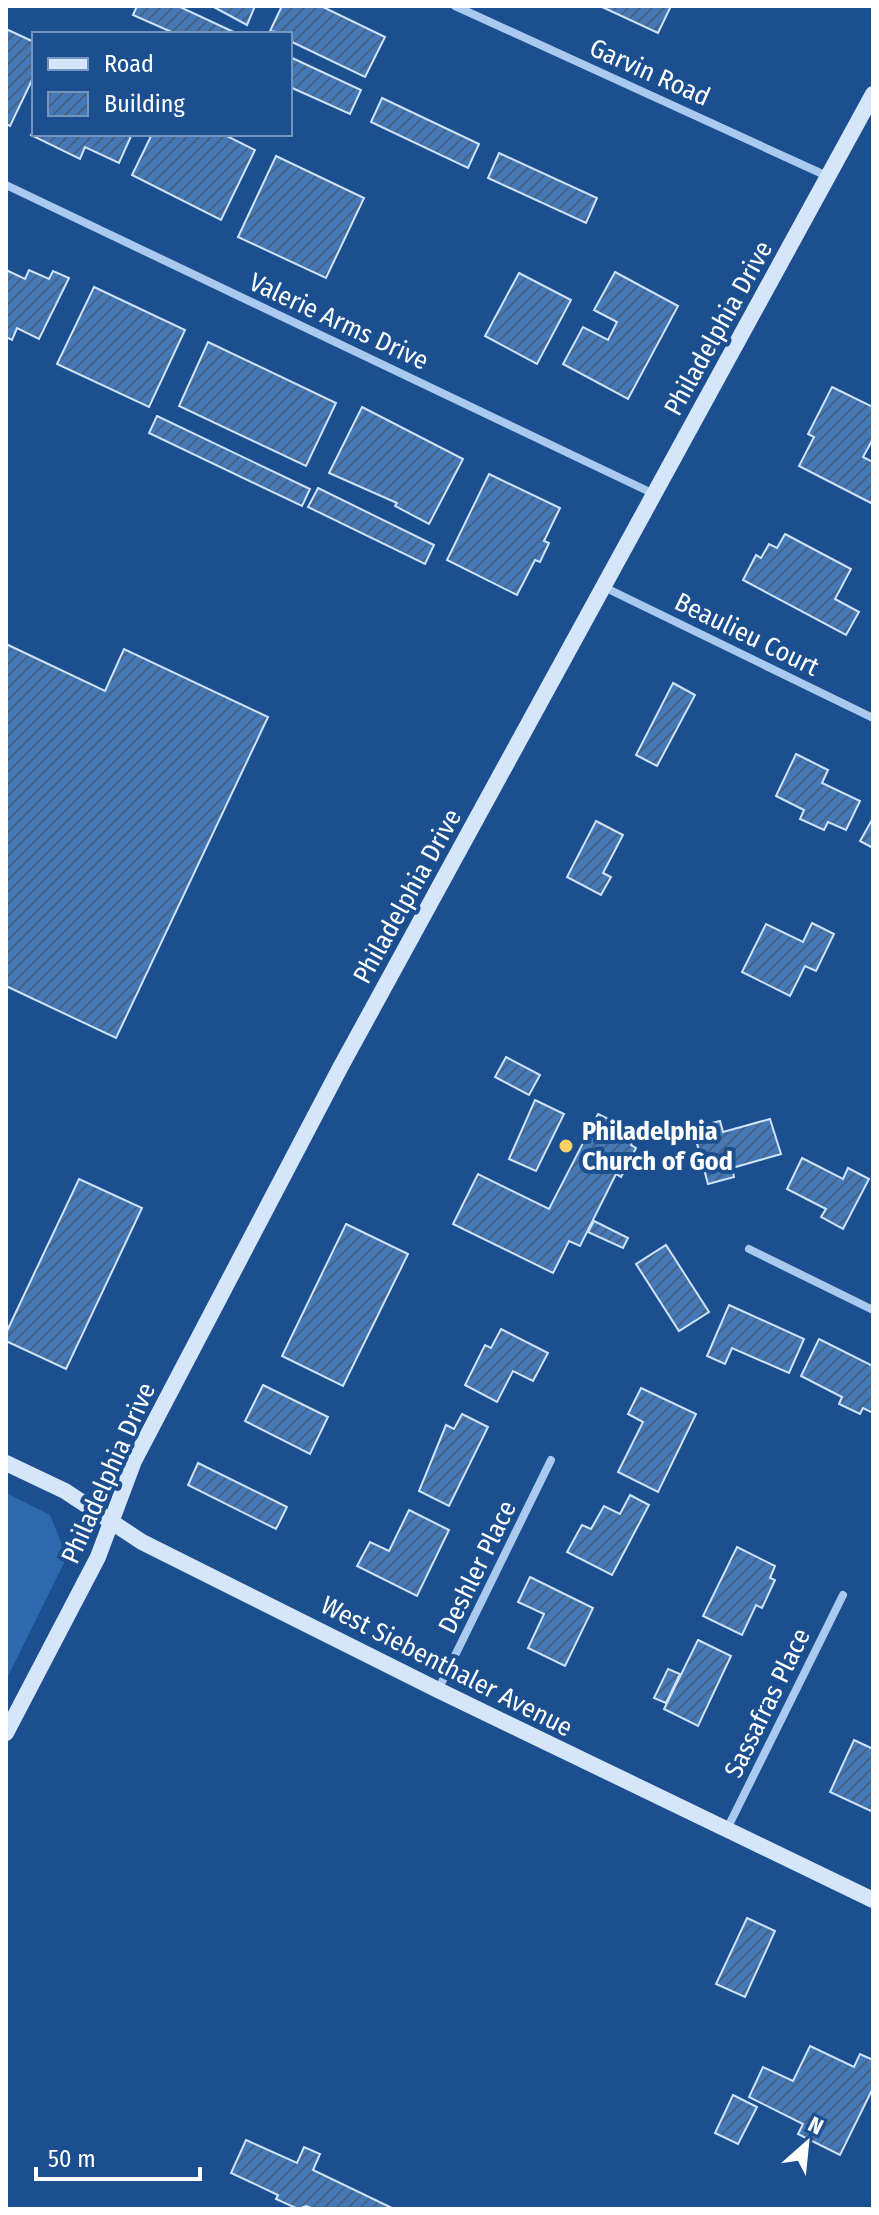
<svg xmlns="http://www.w3.org/2000/svg" width="879" height="2215" font-family="'Fira Sans Condensed',sans-serif">
<style>
.grass{fill:#2e69ad}
.building{fill:url(#building-hatch);stroke:#cfe3fa;stroke-width:2}
.lines{fill:none;stroke-linecap:round;stroke-linejoin:round}
.street{stroke:#a9c9ee;stroke-width:8}
.secondary{stroke:#d6e6fa;stroke-width:16}
.poi-dot{fill:#ffd166;stroke:#1b4f8f;stroke-width:3}
.labels{text-anchor:middle;stroke-width:8;stroke-linejoin:round;paint-order:stroke}
.street-label{font-size:26px;fill:#fff;stroke:#1b4f8f}
.poi-label{font-size:26px;font-weight:bold;fill:#fff;stroke:#1b4f8f;text-anchor:start}
</style>
<defs>
<pattern id="building-hatch" width="6" height="6" patternUnits="userSpaceOnUse" patternTransform="scale(2)"><rect width="6" height="6" fill="#4478b7"/><path d="M-1 1l2-2M0 6l6-6M5 7l2-2" fill="none" stroke="#486282"/></pattern>
</defs>
<rect width="100%" height="100%" fill="#1b4f8f"/>
<path class="grass" d="M 6,1493 L 50,1515 L 67,1557 L 6,1680 Z"/>
<g class="building">
<path d="M 137,6 L 178,6 L 238,34 L 176,34 L 133,15 Z"/>
<path d="M 212,6 L 255,6 L 247,25 Z"/>
<path d="M 282,6 L 321,6 L 385,37 L 365,77 L 290,41 L 290,34 L 270,31 Z"/>
<path d="M 600,6 L 671,6 L 658,33 Z"/>
<path d="M 6,29 L 34,42 L 34,76 L 10,126 L 6,124 Z"/>
<path d="M 290,57 L 361,90 L 350,114 L 290,87 Z"/>
<path d="M 382,98 L 479,144 L 468,168 L 371,122 Z"/>
<path d="M 34,129 L 34,134 L 132,134 L 119,163 L 85,147 L 80,159 L 31,135 Z"/>
<path d="M 152,134 L 223,134 L 255,150 L 221,220 L 132,175 Z"/>
<path d="M 499,153 L 597,198 L 586,223 L 488,178 Z"/>
<path d="M 276,156 L 364,198 L 326,278 L 238,237 Z"/>
<path d="M 6,270 L 25,279 L 29,270 L 49,279 L 53,271 L 69,278 L 39,339 L 17,328 L 12,340 L 6,337 Z"/>
<path d="M 615,272 L 678,306 L 628,399 L 563,364 L 583,327 L 608,340 L 617,322 L 594,310 Z"/>
<path d="M 519,273 L 571,300 L 537,364 L 485,336 Z"/>
<path d="M 94,287 L 185,330 L 149,407 L 57,364 Z"/>
<path d="M 208,342 L 336,403 L 306,466 L 179,406 Z"/>
<path d="M 832,387 L 873,407 L 873,439 L 863,457 L 873,462 L 873,504 L 799,466 L 814,437 L 808,434 Z"/>
<path d="M 362,407 L 463,459 L 429,524 L 395,506 L 397,503 L 329,473 Z"/>
<path d="M 157,416 L 310,489 L 302,506 L 149,433 Z"/>
<path d="M 489,474 L 560,508 L 544,541 L 549,543 L 540,562 L 535,560 L 517,595 L 447,560 Z"/>
<path d="M 318,488 L 434,545 L 425,564 L 308,507 Z"/>
<path d="M 785,534 L 851,569 L 835,599 L 859,612 L 846,635 L 743,580 L 756,555 L 761,558 L 769,544 L 777,548 Z"/>
<path d="M 6,644 L 105,691 L 124,649 L 268,717 L 116,1038 L 6,986 Z"/>
<path d="M 673,683 L 695,695 L 657,766 L 636,755 Z"/>
<path d="M 796,754 L 828,770 L 822,783 L 860,801 L 846,830 L 828,822 L 824,830 L 800,819 L 804,810 L 776,796 Z"/>
<path d="M 873,818 L 873,848 L 860,841 Z"/>
<path d="M 596,821 L 623,835 L 603,873 L 611,877 L 601,895 L 567,877 Z"/>
<path d="M 812,923 L 834,934 L 816,971 L 805,966 L 790,996 L 742,972 L 766,924 L 803,942 Z"/>
<path d="M 506,1057 L 540,1075 L 529,1095 L 495,1077 Z"/>
<path d="M 535,1100 L 564,1114 L 536,1171 L 509,1159 Z"/>
<path d="M 598,1114 L 637,1133 L 631,1145 L 636,1148 L 621,1177 L 616,1174 L 580,1246 L 569,1241 L 553,1273 L 453,1224 L 478,1174 L 549,1209 Z"/>
<path d="M 770,1119 L 781,1154 L 732,1168 L 734,1177 L 708,1184 L 696,1140 L 707,1137 L 704,1125 L 720,1121 L 723,1132 Z"/>
<path d="M 802,1158 L 843,1179 L 848,1168 L 869,1179 L 843,1229 L 821,1217 L 826,1209 L 787,1189 Z"/>
<path d="M 79,1179 L 142,1208 L 66,1369 L 6,1341 L 6,1333 Z"/>
<path d="M 594,1221 L 628,1238 L 623,1248 L 588,1232 Z"/>
<path d="M 346,1224 L 408,1254 L 343,1386 L 282,1356 Z"/>
<path d="M 666,1245 L 709,1312 L 679,1331 L 636,1264 Z"/>
<path d="M 729,1305 L 804,1339 L 789,1373 L 732,1348 L 725,1364 L 707,1356 Z"/>
<path d="M 501,1329 L 548,1353 L 533,1381 L 513,1371 L 497,1402 L 465,1385 L 485,1345 L 491,1348 Z"/>
<path d="M 819,1339 L 873,1366 L 873,1413 L 863,1408 L 860,1414 L 839,1404 L 842,1397 L 801,1376 Z"/>
<path d="M 263,1385 L 328,1417 L 310,1454 L 245,1421 Z"/>
<path d="M 641,1388 L 696,1414 L 658,1492 L 618,1472 L 643,1422 L 628,1414 Z"/>
<path d="M 462,1414 L 488,1427 L 449,1506 L 419,1491 L 446,1425 L 454,1429 Z"/>
<path d="M 198,1463 L 287,1507 L 276,1529 L 188,1485 Z"/>
<path d="M 630,1495 L 649,1505 L 612,1575 L 567,1552 L 582,1525 L 591,1529 L 604,1506 L 620,1514 Z"/>
<path d="M 409,1510 L 449,1530 L 417,1596 L 357,1566 L 370,1542 L 389,1551 Z"/>
<path d="M 737,1547 L 775,1566 L 770,1578 L 775,1580 L 762,1608 L 756,1605 L 742,1635 L 703,1616 Z"/>
<path d="M 530,1577 L 593,1608 L 565,1666 L 528,1648 L 544,1614 L 518,1602 Z"/>
<path d="M 698,1640 L 731,1656 L 698,1726 L 664,1709 Z"/>
<path d="M 668,1669 L 680,1674 L 666,1703 L 654,1698 Z"/>
<path d="M 854,1740 L 873,1749 L 873,1812 L 830,1792 Z"/>
<path d="M 747,1918 L 775,1931 L 745,1997 L 716,1984 Z"/>
<path d="M 810,2046 L 854,2067 L 860,2054 L 873,2060 L 873,2088 L 840,2155 L 798,2134 L 803,2124 L 749,2097 L 763,2067 L 793,2081 Z"/>
<path d="M 733,2095 L 757,2107 L 738,2144 L 715,2133 Z"/>
<path d="M 246,2140 L 297,2163 L 304,2147 L 320,2154 L 313,2170 L 394,2209 L 314,2209 L 306,2206 L 298,2209 L 276,2199 L 278,2195 L 231,2173 Z"/>
</g>
<g class="lines">
<g class="street">
<path d="M 455,6 L 827,176"/>
<path d="M 6,185 L 654,494"/>
<path d="M 604,587 L 873,718"/>
<path d="M 749,1249 L 873,1310"/>
<path d="M 438,1690 L 551,1460"/>
<path d="M 727,1829 L 843,1595"/>
</g>
<g class="secondary">
<path d="M 6,1463 L 65,1491 L 142,1542 L 438,1690 L 873,1900"/>
<path d="M 6,1733 L 98,1557 L 134,1461 L 340,1068 L 873,94"/>
</g>
</g>
<circle class="poi-dot" cx="566" cy="1146" r="8"/>
<g class="labels">
<g class="street-label">
<text transform="translate(650 72) rotate(24)" y="9">Garvin Road</text>
<text transform="translate(339 321) rotate(25)" y="9">Valerie Arms Drive</text>
<text transform="translate(718 328) rotate(-61)" y="9">Philadelphia Drive</text>
<text transform="translate(747 634) rotate(26)" y="9">Beaulieu Court</text>
<text transform="translate(407 896) rotate(-61)" y="9">Philadelphia Drive</text>
<text transform="translate(108 1473) rotate(-66)" y="9">Philadelphia Drive</text>
<text transform="translate(477 1567) rotate(-64)" y="9">Deshler Place</text>
<text transform="translate(447 1666) rotate(27)" y="9">West Siebenthaler Avenue</text>
<text transform="translate(767 1703) rotate(-64)" y="9">Sassafras Place</text>
</g>
<g class="poi-label">
<text x="582" y="1140">Philadelphia<tspan x="582" dy="30">Church of God</tspan></text>
</g>
</g>
<rect width="879" height="2215" fill="none" stroke="#ffffff" stroke-width="16"/>
<rect x="32" y="32" width="260" height="104" fill="#1b4f8f" stroke="#7695bc" stroke-width="2"/>
<rect x="48" y="58" width="40" height="12" fill="#d6e6fa" stroke="#7695bc" stroke-width="2"/>
<text x="104" y="72" font-size="24" fill="#ffffff">Road</text>
<rect x="48" y="92" width="40" height="24" fill="url(#building-hatch)" stroke="#7695bc" stroke-width="2"/>
<text x="104" y="112" font-size="24" fill="#ffffff">Building</text>
<g transform="translate(807 2143) rotate(27)" stroke="#1b4f8f" stroke-width="6" paint-order="stroke">
<path d="M0-6L14 30L0 20L-14 30Z" fill="#ffffff"/>
<text y="-12" font-size="22" font-weight="bold" text-anchor="middle" fill="#ffffff">N</text>
</g>
<path d="M36 2167v12h164v-12" fill="none" stroke="#ffffff" stroke-width="4"/>
<text x="48" y="2167" font-size="24" fill="#ffffff" stroke="#1b4f8f" stroke-width="6" paint-order="stroke">50 m</text>
</svg>
